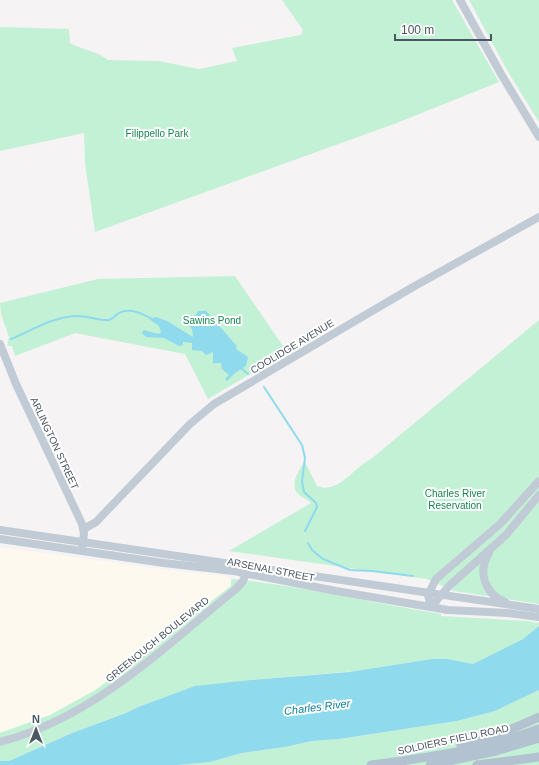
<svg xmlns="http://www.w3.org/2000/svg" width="539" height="765" font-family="Helvetica,sans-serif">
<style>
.commercial{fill:#fdf9ef}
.green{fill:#c3f1d5}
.water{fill:#90daee}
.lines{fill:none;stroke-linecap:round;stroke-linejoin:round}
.stream{stroke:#90daee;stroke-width:2}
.secondary{stroke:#c1cbd6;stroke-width:8}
.primary{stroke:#b3c2d1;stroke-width:9}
.labels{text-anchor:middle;stroke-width:4;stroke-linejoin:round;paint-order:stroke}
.park-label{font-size:10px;fill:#17864f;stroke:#fff}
.street-label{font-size:10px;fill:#4a5661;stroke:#fff}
.water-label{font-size:11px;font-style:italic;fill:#0c7c9b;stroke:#fff}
</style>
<rect width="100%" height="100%" fill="#f5f3f3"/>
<path class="commercial" d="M 0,547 L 161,569 L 226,576 L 231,579 L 231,586 L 97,689 L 50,715 L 0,733 Z"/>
<g class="green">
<path d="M 282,0 L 452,0 L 499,82 L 394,124 L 95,232 L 85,163 L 84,133 L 0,151 L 0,27 L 69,29 L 70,43 C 82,50 97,51 108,60 L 158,61 L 199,69 L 237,61 L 232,48 L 301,35 L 303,30 Z"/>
<path d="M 469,0 L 539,0 L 539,122 L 507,70 Z"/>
<path d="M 235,276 L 287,352 L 208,399 L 185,354 L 75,333 L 15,356 L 12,346 L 7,346 L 9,337 L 1,314 L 0,303 L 98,279 Z"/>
<path d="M 539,320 L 539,604 L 454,591 L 427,579 L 229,551 L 311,503 C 307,499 301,497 297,493 C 290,484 299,469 305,462 L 317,486 C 338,495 354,467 371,459 Z"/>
<path d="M 231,579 C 302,586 371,603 441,614 L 441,616 L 527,621 L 539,623 L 539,626 L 523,639 L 473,664 L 448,659 L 432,659 L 356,671 L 251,680 L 187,689 L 138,707 L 126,713 L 72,733 L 9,761 L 0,761 L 0,733 L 50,715 L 97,689 L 231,586 Z"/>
<path d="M 539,690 L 539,765 L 178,765 L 210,762 L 242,753 L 285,747 L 312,741 L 339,739 L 457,721 L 495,711 Z"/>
</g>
<g class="water">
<path d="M 198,311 L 206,311 L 210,315 L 211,320 C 224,328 226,335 237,346 L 236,349 L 248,357 L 246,366 L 235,373 L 227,381 L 225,379 L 229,375 L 222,369 L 221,363 L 213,363 L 213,352 L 206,355 L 202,351 L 192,350 L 192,343 L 183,342 L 183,345 L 179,346 L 164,338 L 146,337 L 142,333 L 143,330 L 159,334 L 161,332 L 159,326 L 149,319 L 156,317 L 167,321 L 193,337 L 192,329 L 189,326 L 190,322 L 197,321 L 195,316 Z"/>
<path d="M 539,626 L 539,690 L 495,711 L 457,721 L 339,739 L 312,741 L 285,747 L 242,753 L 210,762 L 178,765 L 0,765 L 0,761 L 9,761 L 72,733 L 126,713 L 138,707 L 195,686 L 251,680 L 349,672 L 432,659 L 448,659 L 473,664 L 523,639 Z"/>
</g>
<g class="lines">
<g class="stream">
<path d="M 11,339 C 33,330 54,316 78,316 C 89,316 98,321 109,320 C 113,319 115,315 119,313 C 129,307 144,314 154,320"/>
<path d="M 241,368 L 248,374"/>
<path d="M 264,387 L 302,445 L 305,458 L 302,481 L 304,492 L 316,503 L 317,507 L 305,531"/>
<path d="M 308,543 L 312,550 L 323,559 L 350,570 L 372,571 L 413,576"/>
</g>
<g class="secondary">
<path d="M 460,0 L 501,74 L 539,137"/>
<path d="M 0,344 L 16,384 L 82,524 L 84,534 L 82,547"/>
<path d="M 84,529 L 96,522 L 190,424 L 214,404 L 413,287 L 539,217"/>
<path d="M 0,530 L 539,609"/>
<path d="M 0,539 L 164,563 L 234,571 L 336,591 L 448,610 L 508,613 L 539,617"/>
<path d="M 489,553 C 477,572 485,594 505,602"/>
<path d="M 431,607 L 428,595 L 436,579 L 500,524 L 539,481"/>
<path d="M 431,607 L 449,586 L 506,535 L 539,495"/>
<path d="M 0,742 C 93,718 163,648 236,589 L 243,581 L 248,569"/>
</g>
<g class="primary">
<path d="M 461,745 L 514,728 L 539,717"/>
<path d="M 371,765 C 427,758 486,749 539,729"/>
<path d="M 430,765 L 496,751 L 539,738"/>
<path d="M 477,765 L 539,757"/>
</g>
</g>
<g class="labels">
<g class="park-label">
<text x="157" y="137">Filippello Park</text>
<text x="212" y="324">Sawins Pond</text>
<text x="455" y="497">Charles River<tspan x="455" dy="12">Reservation</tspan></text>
</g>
<g class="street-label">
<text transform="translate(292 346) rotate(-31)" y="4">COOLIDGE AVENUE</text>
<text transform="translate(55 443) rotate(65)" y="4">ARLINGTON STREET</text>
<text transform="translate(271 569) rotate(11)" y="4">ARSENAL STREET</text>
<text transform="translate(157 639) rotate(-39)" y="4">GREENOUGH BOULEVARD</text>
<text transform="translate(453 739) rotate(-12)" y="4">SOLDIERS FIELD ROAD</text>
</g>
<g class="water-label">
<text transform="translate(317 707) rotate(-7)" y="4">Charles River</text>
</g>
</g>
<g transform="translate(36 729)" stroke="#ffffff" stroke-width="3" paint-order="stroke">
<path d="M0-3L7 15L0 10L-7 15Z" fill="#4a5661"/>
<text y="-6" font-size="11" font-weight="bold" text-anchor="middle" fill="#4a5661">N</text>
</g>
<path d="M395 34v6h96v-6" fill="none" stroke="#4a5661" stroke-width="2"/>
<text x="401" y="34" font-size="12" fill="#4a5661" stroke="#ffffff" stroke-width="3" paint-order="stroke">100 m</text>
</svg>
